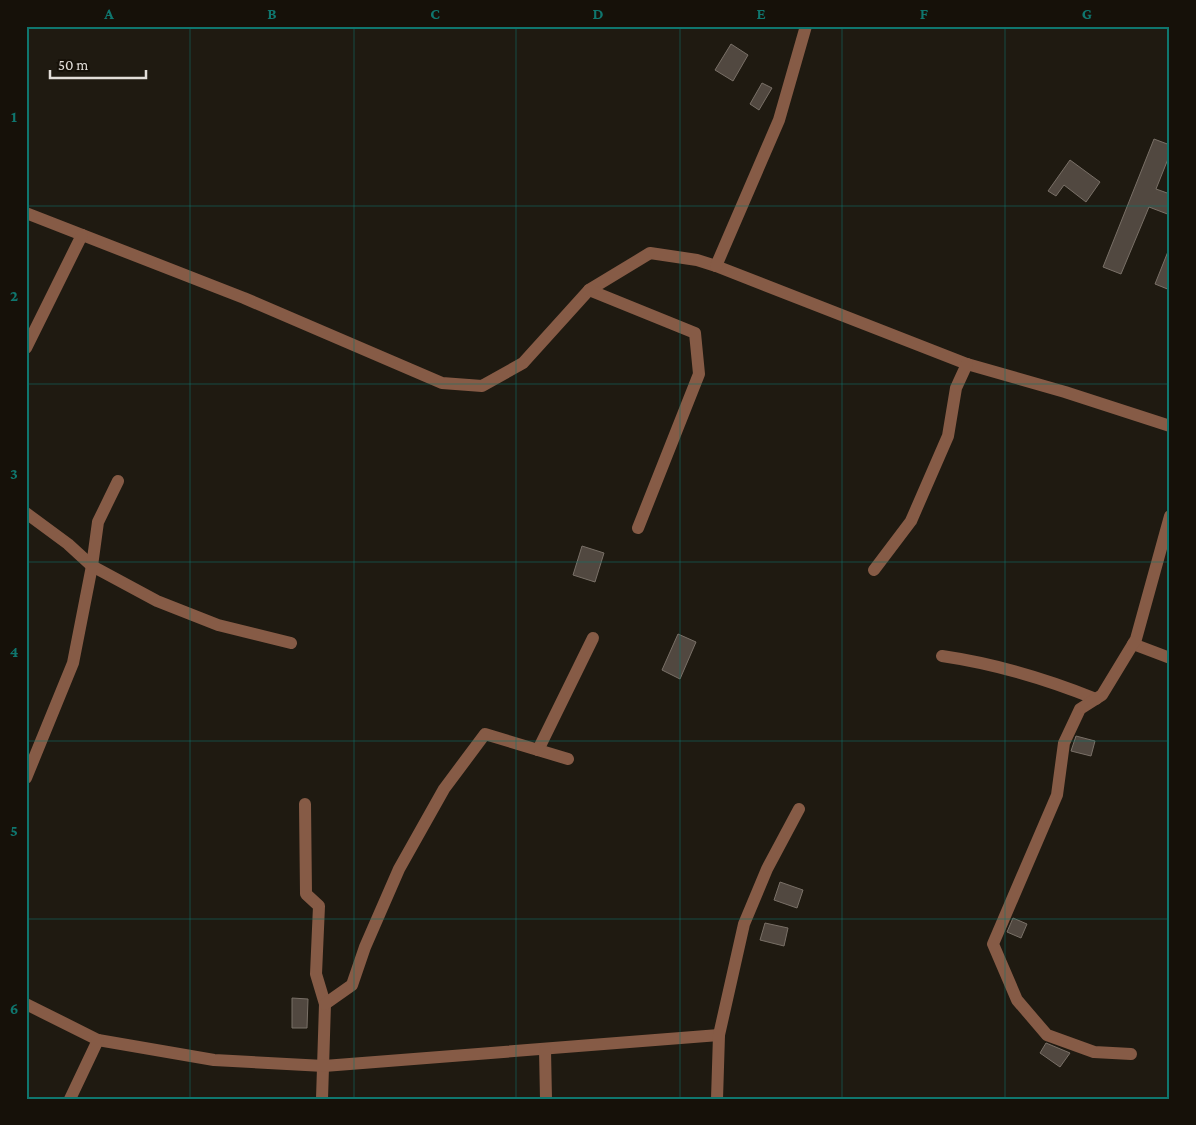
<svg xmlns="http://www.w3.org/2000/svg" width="1196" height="1125" font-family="'Crimson Pro',serif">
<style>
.building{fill:#514840;stroke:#797067}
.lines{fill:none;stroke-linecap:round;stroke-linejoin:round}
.minor{stroke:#865b46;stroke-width:12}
.grid{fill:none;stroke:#0f766e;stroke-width:1;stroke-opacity:0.55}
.neatline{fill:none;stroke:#0f766e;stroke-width:2}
.grid-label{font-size:16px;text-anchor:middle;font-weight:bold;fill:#0f766e}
</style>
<rect width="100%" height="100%" fill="#1f1a11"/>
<g class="building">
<path d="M 731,44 L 748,55 L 733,81 L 715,70 Z"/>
<path d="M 762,83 L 772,88 L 759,110 L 750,104 Z"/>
<path d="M 1154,139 L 1170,145 L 1170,154 L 1156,189 L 1170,194 L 1170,215 L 1149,207 L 1121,274 L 1103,267 Z"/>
<path d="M 1070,160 L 1100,182 L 1086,202 L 1064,185 L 1056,196 L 1048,191 Z"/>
<path d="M 1169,249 L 1170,249 L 1170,290 L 1155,284 Z"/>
<path d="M 582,546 L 604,553 L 595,582 L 573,575 Z"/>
<path d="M 678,634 L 696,642 L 680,679 L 662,670 Z"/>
<path d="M 1076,736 L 1095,741 L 1091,756 L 1071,751 Z"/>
<path d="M 780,882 L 803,890 L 797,908 L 774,900 Z"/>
<path d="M 1013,918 L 1027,924 L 1021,938 L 1007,932 Z"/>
<path d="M 765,923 L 788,928 L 784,946 L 760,940 Z"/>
<path d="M 292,998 L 308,999 L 307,1028 L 292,1028 Z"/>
<path d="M 1046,1043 L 1070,1053 L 1060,1067 L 1040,1053 Z"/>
</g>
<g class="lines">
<g class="minor">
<path d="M 26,213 L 244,298 L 442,383 L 482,386 L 523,363 L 589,290 L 650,253 L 697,260 L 716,266 L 967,364 L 1065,392 L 1170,426"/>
<path d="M 716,266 L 779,120 L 806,26"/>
<path d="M 589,290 L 695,333 L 699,374 L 638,528"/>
<path d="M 26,348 L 82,235"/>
<path d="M 26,513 L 68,544 L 92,566 L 157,601 L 218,625 L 291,643"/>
<path d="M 874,570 L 911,521 L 948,436 L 956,388 L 967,364"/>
<path d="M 1133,644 L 1170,658"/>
<path d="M 942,656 C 997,664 1044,678 1096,699"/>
<path d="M 538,750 L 593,638"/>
<path d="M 26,778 L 73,663 L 92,566 L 98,522 L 118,481"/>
<path d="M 305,804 L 306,894 L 319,906 L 316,974 L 325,1004 L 322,1099"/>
<path d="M 26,1004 L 98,1040 L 214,1060 L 324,1066 L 719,1035"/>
<path d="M 325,1004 L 352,985 L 365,947 L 399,869 L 444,789 L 485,734 L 568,759"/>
<path d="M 545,1050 L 546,1099"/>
<path d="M 1131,1054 L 1094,1052 L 1047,1035 L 1017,1000 L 993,944 L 1057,795 L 1064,743 L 1080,709 L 1102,695 L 1136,639 L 1170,516"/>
<path d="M 70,1099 L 98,1040"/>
<path d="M 717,1099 L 719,1035 L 744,924 L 767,869 L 799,809"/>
</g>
</g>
<path class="grid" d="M 190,26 L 190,1099M 354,26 L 354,1099M 516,26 L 516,1099M 680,26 L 680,1099M 842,26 L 842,1099M 1005,26 L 1005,1099M 26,206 L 1170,206M 26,384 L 1170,384M 26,562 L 1170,562M 26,741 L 1170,741M 26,919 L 1170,919"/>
<rect width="1196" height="1125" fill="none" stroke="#161109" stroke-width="55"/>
<path d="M50 70v8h96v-8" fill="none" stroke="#e2ded9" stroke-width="2.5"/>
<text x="58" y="70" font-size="15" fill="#e2ded9" stroke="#161109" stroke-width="4" paint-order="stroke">50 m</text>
<rect x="28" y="28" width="1140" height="1070" class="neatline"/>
<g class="grid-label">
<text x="109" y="19">A</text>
<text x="272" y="19">B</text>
<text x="435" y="19">C</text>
<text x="598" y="19">D</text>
<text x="761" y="19">E</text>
<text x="924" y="19">F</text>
<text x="1087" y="19">G</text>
<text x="14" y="122">1</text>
<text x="14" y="301">2</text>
<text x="14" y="479">3</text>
<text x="14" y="657">4</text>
<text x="14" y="836">5</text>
<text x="14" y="1014">6</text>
</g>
</svg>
